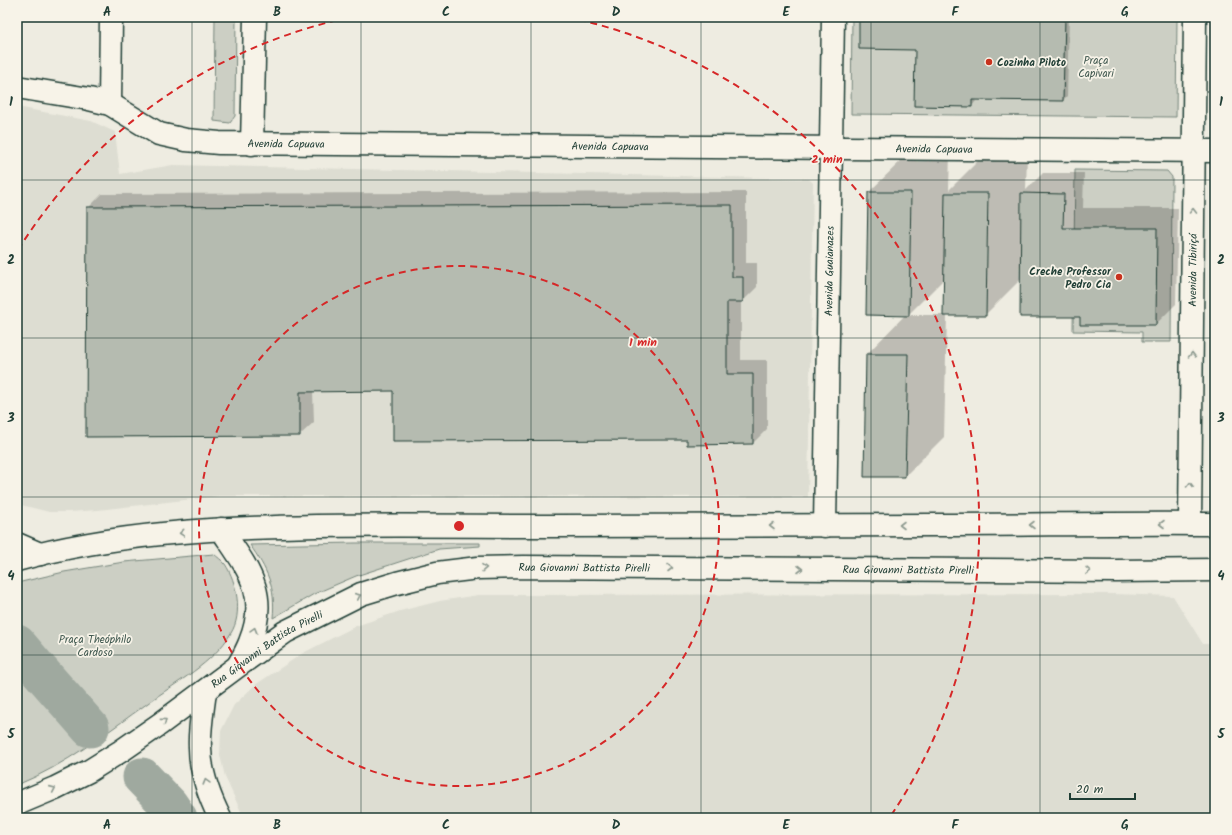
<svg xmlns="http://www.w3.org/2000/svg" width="1232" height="835" font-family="Kalam,sans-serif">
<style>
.built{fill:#ddddd2}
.green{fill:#cccfc4;stroke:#76867c}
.shadow{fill:#0003;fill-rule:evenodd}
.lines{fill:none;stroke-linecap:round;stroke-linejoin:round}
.river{stroke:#9fa99f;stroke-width:39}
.building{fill:#b5bbb0;stroke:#1f3d34}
.minor-casing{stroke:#1f3d34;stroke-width:25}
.major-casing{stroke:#1f3d34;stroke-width:25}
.highway-casing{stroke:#1f3d34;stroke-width:25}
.minor{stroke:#f7f3e8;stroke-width:22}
.major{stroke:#f7f3e8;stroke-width:22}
.highway{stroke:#f7f3e8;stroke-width:22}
.oneway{stroke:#8b988e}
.grid{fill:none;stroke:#1f3d34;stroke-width:1;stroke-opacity:0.55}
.ring{fill:none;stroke:#d62828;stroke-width:2;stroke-dasharray:7 5}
.poi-dot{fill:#c8321e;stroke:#f7f3e8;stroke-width:1.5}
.labels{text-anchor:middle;stroke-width:3.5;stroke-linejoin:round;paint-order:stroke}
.park-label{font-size:11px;fill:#425a51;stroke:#f7f3e8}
.poi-label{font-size:11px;font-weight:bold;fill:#1f3d34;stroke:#f7f3e8;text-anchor:start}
.street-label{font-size:11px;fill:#1f3d34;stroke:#f7f3e8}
.centre{fill:#d62828;stroke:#f7f3e8;stroke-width:2}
.ring-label{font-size:12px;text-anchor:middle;font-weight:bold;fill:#d62828;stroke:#f7f3e8;stroke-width:3.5;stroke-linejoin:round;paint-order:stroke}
.neatline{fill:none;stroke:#1f3d34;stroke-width:1.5}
.grid-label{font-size:13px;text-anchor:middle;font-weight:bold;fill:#1f3d34}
</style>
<rect width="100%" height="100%" fill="#eeece1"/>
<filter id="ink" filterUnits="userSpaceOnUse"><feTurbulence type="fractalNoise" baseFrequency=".025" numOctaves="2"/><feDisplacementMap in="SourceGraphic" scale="8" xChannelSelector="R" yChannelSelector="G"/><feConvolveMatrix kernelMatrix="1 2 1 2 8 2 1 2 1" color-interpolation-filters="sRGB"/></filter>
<g filter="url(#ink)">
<g class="built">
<path d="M 17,107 L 91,121 L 115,132 L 120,174 L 173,165 L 809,179 L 813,183 L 808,497 L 219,496 L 98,510 L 69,512 L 49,512 L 17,504 Z"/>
<path d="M 1112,594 L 1173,596 L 1203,644 L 1215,644 L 1215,818 L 244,818 L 225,777 L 220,755 L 221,731 L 234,705 L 255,685 L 303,653 L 356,626 L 400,611 L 440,601 L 478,595 Z"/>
</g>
<g class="green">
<path d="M 215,17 L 236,17 L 235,116 L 230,123 L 214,121 Z"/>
<path d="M 852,17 L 1177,17 L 1176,117 L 851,114 Z"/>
<path d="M 1075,170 L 1167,171 L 1172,177 L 1171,342 L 1142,342 L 1142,332 L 1073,331 Z"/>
<path d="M 355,543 L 480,543 L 480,546 L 439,549 L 356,576 L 314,594 L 273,618 C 276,587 267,569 250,545 Z"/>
<path d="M 214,554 C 217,557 222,560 225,564 C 237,582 243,614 231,633 C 214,663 175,683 148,703 C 106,733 66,765 17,785 L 17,583 L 64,572 L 124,562 Z"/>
</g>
<g class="shadow">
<path d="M 860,17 L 1069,17 L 1067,96 L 1063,100 L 976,99 L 976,101 L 972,106 L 916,49 Z"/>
<path d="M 909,153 L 950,153 L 949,190 L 986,153 L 1027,154 L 1026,190 L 1043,173 L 1084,173 L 1083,208 L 1178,208 L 1176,304 L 1156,324 L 1081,316 L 1022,278 L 985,315 L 947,315 L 944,437 L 905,476 L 867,354 L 906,314 L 869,192 ZM 945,278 L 944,315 L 908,315 Z"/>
<path d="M 746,192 L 746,263 L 757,263 L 757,287 L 743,301 L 741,301 L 741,360 L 767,360 L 767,429 L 753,443 L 688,439 L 394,390 L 313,391 L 314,422 L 300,435 L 88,208 L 102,194 Z"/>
</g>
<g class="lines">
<g class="river">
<path d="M 17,644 L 39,670 L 90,728"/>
<path d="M 142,777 L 169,805 L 178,818"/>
</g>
</g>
<g class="building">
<path d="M 859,17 L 1065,17 L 1063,101 L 972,100 L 972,107 L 914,106 L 915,50 L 859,49 Z"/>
<path d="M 868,192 L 911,192 L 909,316 L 866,315 Z"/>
<path d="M 945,193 L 988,193 L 986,316 L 943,316 Z"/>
<path d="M 1021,193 L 1064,194 L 1063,228 L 1157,228 L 1156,325 L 1080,325 L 1080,317 L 1020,317 Z"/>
<path d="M 732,205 L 732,277 L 743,277 L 743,302 L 727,302 L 727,374 L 753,374 L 753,444 L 687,445 L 687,440 L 393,441 L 393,391 L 300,392 L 300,436 L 86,437 L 87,207 Z"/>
<path d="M 866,354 L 908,354 L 905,477 L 864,477 Z"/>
</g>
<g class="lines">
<defs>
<g id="minor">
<path id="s1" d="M 17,87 L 89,99 L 110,104 L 159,134 L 186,140 L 219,143 L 1215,151"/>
<path d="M 110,104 L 111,17"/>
<path d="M 252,144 L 255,17"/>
<path id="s2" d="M 1190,524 L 1195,17"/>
</g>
<g id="major">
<path id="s3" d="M 825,526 L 833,17"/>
<path d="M 17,544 L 40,554"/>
</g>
<g id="highway">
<path d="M 221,529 C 247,568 270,593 250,642 C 247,650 243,657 239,664"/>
<path d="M 17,560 C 114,533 216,528 316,526 C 396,525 477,526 557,526 C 684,526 811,526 937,525 C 1030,525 1123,523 1215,524"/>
<path d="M 205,691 C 203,709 199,729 200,747 C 200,772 209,796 220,818"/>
<path id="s4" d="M 17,804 L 55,788 L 89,771 L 121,751 L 160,724 L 238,666 L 285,632 L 361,594 L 397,583 L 437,573 L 478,568 L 523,567 L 1116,571 L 1215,570"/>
</g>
</defs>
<use href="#minor" class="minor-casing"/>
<use href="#major" class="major-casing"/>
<use href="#highway" class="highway-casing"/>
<use href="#minor" class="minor"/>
<use href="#major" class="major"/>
<use href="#highway" class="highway"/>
</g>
<defs><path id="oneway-chevron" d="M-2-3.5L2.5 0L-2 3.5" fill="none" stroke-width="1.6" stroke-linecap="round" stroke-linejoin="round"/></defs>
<g class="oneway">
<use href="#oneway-chevron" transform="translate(1193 211) rotate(-89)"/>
<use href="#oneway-chevron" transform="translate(1192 355) rotate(-90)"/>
<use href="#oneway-chevron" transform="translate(1190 485) rotate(-89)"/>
<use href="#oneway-chevron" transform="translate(1162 524) rotate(180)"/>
<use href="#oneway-chevron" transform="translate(902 525) rotate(180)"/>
<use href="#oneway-chevron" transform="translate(1032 525) rotate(180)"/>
<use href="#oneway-chevron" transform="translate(772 526) rotate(-180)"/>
<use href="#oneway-chevron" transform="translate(182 533) rotate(175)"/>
<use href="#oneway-chevron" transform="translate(484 568) rotate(-1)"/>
<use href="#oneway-chevron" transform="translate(670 568)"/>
<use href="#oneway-chevron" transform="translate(800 569)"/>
<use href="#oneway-chevron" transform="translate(1088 571) rotate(1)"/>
<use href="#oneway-chevron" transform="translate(358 596) rotate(-24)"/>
<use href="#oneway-chevron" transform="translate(254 630) rotate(-74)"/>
<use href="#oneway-chevron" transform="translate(164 721) rotate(-36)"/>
<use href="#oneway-chevron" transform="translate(206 782) rotate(-106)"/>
<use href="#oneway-chevron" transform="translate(53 789) rotate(-24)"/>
</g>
</g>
<path class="grid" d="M 192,17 L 192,818M 361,17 L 361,818M 531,17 L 531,818M 701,17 L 701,818M 871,17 L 871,818M 1040,17 L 1040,818M 17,180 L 1215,180M 17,338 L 1215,338M 17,497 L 1215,497M 17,655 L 1215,655"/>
<g class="ring">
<circle cx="459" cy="526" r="260"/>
<path d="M18 250A520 520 0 0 1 351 17M567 17A520 520 0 0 1 890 817"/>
</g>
<g class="poi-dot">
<circle cx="989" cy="62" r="4"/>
<circle cx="1119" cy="277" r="4"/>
</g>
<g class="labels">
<g class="park-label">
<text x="1096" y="64">Praça<tspan x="1096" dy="13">Capivari</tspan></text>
<text x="95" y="643">Praça Theóphilo<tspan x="95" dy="13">Cardoso</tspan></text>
</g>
<g class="poi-label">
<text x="997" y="66">Cozinha Piloto</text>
<text x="1111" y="275" text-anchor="end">Creche Professor<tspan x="1111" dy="13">Pedro Cia</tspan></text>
</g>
<g class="street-label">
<text dy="4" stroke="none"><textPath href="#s1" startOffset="280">Avenida Capuava</textPath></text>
<text dy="4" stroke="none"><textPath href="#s1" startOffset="604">Avenida Capuava</textPath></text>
<text dy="4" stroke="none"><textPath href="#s1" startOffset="928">Avenida Capuava</textPath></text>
<text dy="4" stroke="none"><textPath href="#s2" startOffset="254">Avenida Tibiriçá</textPath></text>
<text dy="4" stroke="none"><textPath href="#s3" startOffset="255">Avenida Guaianazes</textPath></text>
<text dy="4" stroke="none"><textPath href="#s4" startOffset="631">Rua Giovanni Battista Pirelli</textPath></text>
<text dy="4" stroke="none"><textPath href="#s4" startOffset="955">Rua Giovanni Battista Pirelli</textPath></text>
<text dy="4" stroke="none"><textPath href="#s4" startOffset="295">Rua Giovanni Battista Pirelli</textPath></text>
</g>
</g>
<circle cx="459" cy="526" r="6" class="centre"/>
<g class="ring-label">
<text x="827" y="163">2 min</text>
<text x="643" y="346">1 min</text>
</g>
<rect width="1232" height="835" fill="none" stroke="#f7f3e8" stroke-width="44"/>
<path d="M1070 793v6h65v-6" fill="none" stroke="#1f3d34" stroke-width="2"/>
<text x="1076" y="793" font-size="12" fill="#1f3d34" stroke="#f7f3e8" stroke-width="3" paint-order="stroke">20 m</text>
<rect x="22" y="22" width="1188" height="791" class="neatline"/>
<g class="grid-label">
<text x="107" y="16">A</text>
<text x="277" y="16">B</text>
<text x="446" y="16">C</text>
<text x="616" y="16">D</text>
<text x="786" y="16">E</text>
<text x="955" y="16">F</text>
<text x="1125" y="16">G</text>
<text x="11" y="106">1</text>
<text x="1221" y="106">1</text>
<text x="11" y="264">2</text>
<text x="1221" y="264">2</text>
<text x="11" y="422">3</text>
<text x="1221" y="422">3</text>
<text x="11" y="580">4</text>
<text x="1221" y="580">4</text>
<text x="11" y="738">5</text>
<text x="1221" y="738">5</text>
<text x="107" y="829">A</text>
<text x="277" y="829">B</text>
<text x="446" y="829">C</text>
<text x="616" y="829">D</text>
<text x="786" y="829">E</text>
<text x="955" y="829">F</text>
<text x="1125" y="829">G</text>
</g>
</svg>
